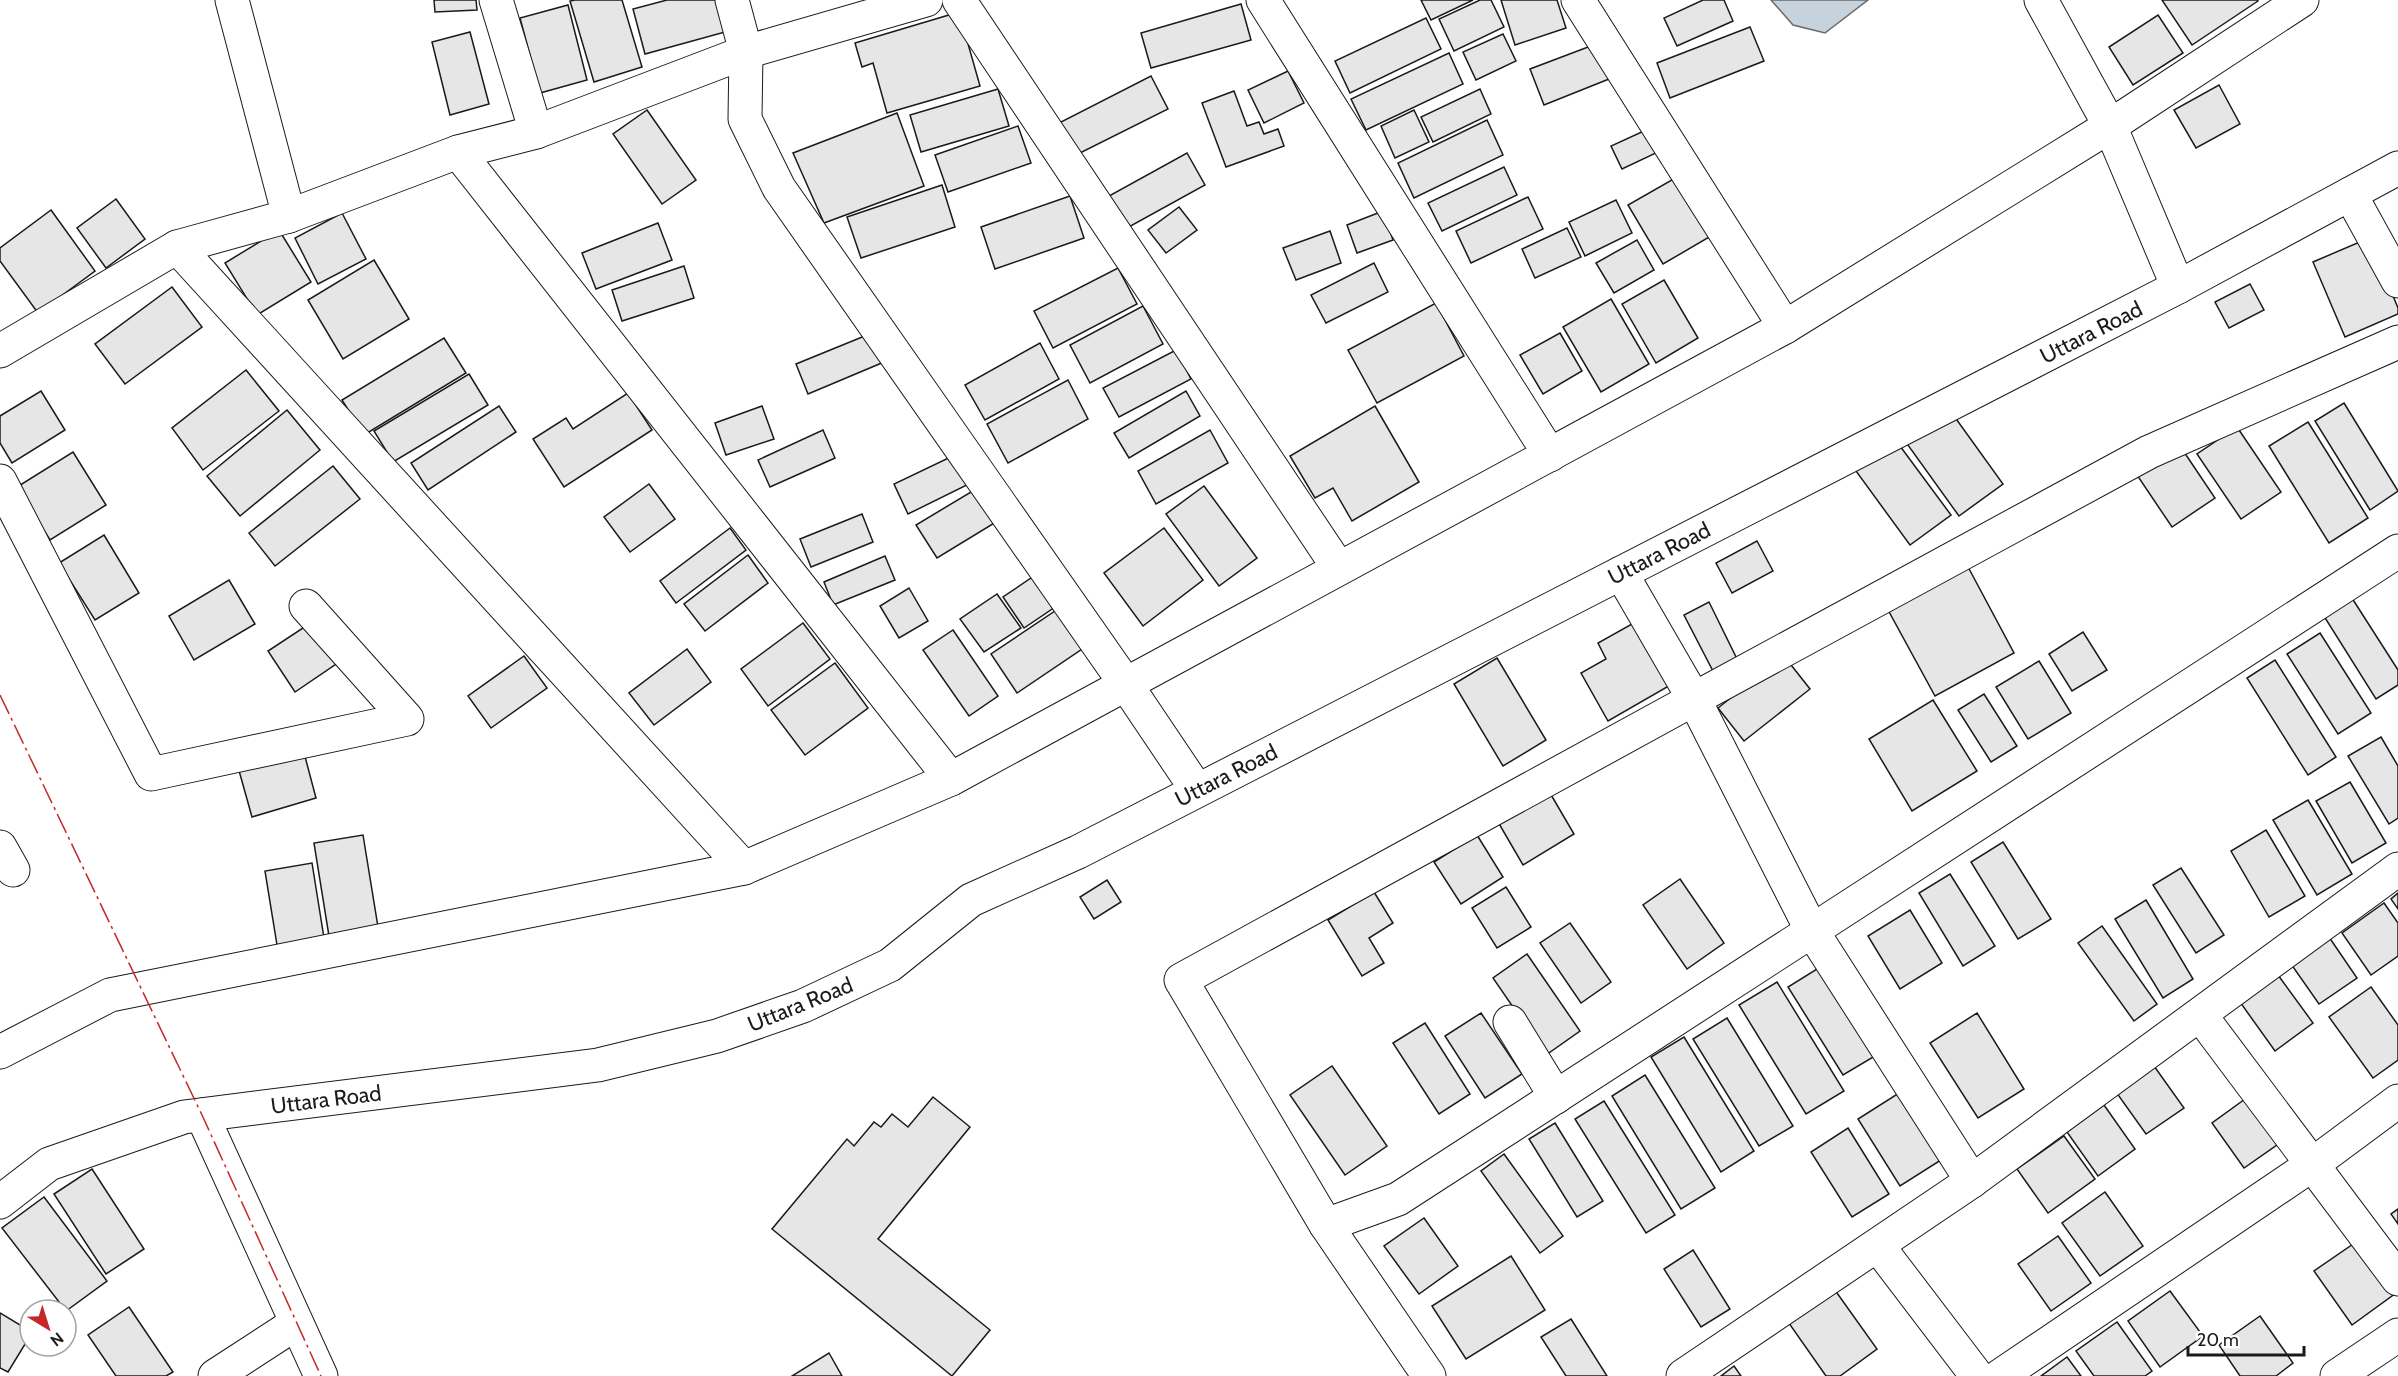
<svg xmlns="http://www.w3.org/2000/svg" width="2398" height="1376" font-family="Cabin,sans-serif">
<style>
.water{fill:#c6d2dc;stroke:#6a6a6a;stroke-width:1.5}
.building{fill:#e6e6e6;stroke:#1a1a1a;stroke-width:1.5}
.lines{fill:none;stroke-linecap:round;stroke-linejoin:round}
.minor-casing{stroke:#1a1a1a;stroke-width:35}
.minor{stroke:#fff;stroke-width:33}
.power{stroke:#c62828;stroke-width:1.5;stroke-dasharray:21 4.5 3 4.5;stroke-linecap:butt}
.labels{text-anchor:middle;stroke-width:4.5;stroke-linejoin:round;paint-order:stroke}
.street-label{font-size:22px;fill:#1a1a1a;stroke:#fff}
</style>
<rect width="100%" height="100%" fill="#fff"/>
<path class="water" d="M 1771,0 L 1868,0 L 1825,33 L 1793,25 Z"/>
<g class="building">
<path d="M 434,0 L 476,0 L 477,10 L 435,12 Z"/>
<path d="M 575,0 L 622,0 L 642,67 L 594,82 L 570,1 Z"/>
<path d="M 667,0 L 716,0 L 725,32 L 645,54 L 633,9 Z"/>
<path d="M 1421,0 L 1473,0 L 1431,20 Z"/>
<path d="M 1480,0 L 1491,0 L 1504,27 L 1454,51 L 1439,19 Z"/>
<path d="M 1501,0 L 1557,0 L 1566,28 L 1515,45 Z"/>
<path d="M 1703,0 L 1724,0 L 1733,21 L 1677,46 L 1664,18 Z"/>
<path d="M 2162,0 L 2257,0 L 2258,1 L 2192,45 Z"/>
<path d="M 1241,4 L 1251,40 L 1151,68 L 1141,33 Z"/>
<path d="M 568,5 L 587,80 L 540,93 L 520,18 Z"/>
<path d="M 959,12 L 980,86 L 887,113 L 873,63 L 862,67 L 855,43 Z"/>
<path d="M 2158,15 L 2183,53 L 2133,85 L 2109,47 Z"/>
<path d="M 1426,18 L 1441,49 L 1350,93 L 1335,61 Z"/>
<path d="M 1750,27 L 1764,61 L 1670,98 L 1657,63 Z"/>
<path d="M 470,32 L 489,104 L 450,115 L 432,42 Z"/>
<path d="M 1503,34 L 1516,61 L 1476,80 L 1463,52 Z"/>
<path d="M 1596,44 L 1609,79 L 1544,105 L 1530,69 Z"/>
<path d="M 1449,53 L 1463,84 L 1366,130 L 1351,99 Z"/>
<path d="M 1288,71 L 1304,103 L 1264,123 L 1248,90 Z"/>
<path d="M 1151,76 L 1168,109 L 1076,155 L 1059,123 Z"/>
<path d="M 2219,85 L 2240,124 L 2196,148 L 2174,110 Z"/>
<path d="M 998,89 L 1009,126 L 921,152 L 910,115 Z"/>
<path d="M 1480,89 L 1491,114 L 1433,142 L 1421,117 Z"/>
<path d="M 1234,91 L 1247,126 L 1259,122 L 1264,134 L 1278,129 L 1284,146 L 1226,167 L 1202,103 Z"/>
<path d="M 647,110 L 696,180 L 662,204 L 613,134 Z"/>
<path d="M 1414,110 L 1429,142 L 1395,158 L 1381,126 Z"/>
<path d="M 897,113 L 924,186 L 824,223 L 793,153 Z"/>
<path d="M 1487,120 L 1503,155 L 1414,198 L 1398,163 Z"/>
<path d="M 1018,126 L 1031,163 L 948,192 L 935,155 Z"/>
<path d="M 1646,130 L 1656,153 L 1622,169 L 1611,146 Z"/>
<path d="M 1187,153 L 1205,185 L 1127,228 L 1109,196 Z"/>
<path d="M 1504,167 L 1517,195 L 1442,231 L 1428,203 Z"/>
<path d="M 1677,177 L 1711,236 L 1663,264 L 1628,205 Z"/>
<path d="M 942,185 L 955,227 L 861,258 L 847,217 Z"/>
<path d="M 1070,196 L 1084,238 L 995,269 L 981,227 Z"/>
<path d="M 1528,197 L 1543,229 L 1471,263 L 1456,231 Z"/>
<path d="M 116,199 L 145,239 L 106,268 L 77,228 Z"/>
<path d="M 1616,200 L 1632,233 L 1585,256 L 1569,222 Z"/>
<path d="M 1179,207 L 1197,230 L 1166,253 L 1148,230 Z"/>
<path d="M 51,210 L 95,271 L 38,313 L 0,261 L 0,248 Z"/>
<path d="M 1383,211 L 1393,240 L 1357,253 L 1347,225 Z"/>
<path d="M 342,213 L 366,259 L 318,284 L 295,238 Z"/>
<path d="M 658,223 L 672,260 L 596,289 L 582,253 Z"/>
<path d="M 1567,228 L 1581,257 L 1535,278 L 1522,249 Z"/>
<path d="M 279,230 L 311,282 L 257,315 L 225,263 Z"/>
<path d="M 1330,231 L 1341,263 L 1296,280 L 1283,248 Z"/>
<path d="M 2369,238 L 2398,308 L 2398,314 L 2345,337 L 2313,262 Z"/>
<path d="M 1637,240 L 1654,270 L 1614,293 L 1596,263 Z"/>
<path d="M 374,260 L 409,319 L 343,359 L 308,300 Z"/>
<path d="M 1374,263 L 1388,292 L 1326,323 L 1311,295 Z"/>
<path d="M 684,266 L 694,298 L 622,321 L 612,290 Z"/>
<path d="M 1118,268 L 1137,304 L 1053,348 L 1034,311 Z"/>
<path d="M 1664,280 L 1698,338 L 1656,363 L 1622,304 Z"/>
<path d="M 2250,284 L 2264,310 L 2229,328 L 2215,302 Z"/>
<path d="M 172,287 L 202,327 L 125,384 L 95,344 Z"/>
<path d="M 1611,299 L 1649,364 L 1601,392 L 1563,327 Z"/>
<path d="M 1436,303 L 1464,356 L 1377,403 L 1348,350 Z"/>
<path d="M 1143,306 L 1163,344 L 1090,383 L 1070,345 Z"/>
<path d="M 872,333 L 884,362 L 808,394 L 796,364 Z"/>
<path d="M 1560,333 L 1582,371 L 1543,394 L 1520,355 Z"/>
<path d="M 444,338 L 466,373 L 364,435 L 342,400 Z"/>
<path d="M 1040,343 L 1059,379 L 985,420 L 965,385 Z"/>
<path d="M 1176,350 L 1191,379 L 1119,417 L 1103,388 Z"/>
<path d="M 246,370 L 279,411 L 203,470 L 172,428 Z"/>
<path d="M 469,374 L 488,405 L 393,462 L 374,431 Z"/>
<path d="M 1068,380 L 1088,419 L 1008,463 L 987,424 Z"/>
<path d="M 41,391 L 65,430 L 12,463 L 0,443 L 0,416 Z"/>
<path d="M 1186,391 L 1200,416 L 1129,458 L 1114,433 Z"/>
<path d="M 628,393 L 652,430 L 564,487 L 533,439 L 566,418 L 573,429 Z"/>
<path d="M 2344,403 L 2398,491 L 2370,510 L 2315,421 Z"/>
<path d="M 499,406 L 516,432 L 428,490 L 411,463 Z"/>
<path d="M 762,406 L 774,439 L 726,455 L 715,423 Z"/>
<path d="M 1375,406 L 1419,482 L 1352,521 L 1333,488 L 1315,498 L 1290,456 Z"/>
<path d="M 1949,409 L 2003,484 L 1959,516 L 1905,441 Z"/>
<path d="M 287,410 L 320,450 L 240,516 L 207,476 Z"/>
<path d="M 2308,422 L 2368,518 L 2329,543 L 2269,446 Z"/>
<path d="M 2237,427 L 2281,492 L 2241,519 L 2197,454 Z"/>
<path d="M 823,430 L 835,458 L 770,487 L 758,460 Z"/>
<path d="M 1210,430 L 1228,463 L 1156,504 L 1138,471 Z"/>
<path d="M 1897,442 L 1951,515 L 1910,545 L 1856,471 Z"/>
<path d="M 2180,446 L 2215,498 L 2172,527 L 2137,475 Z"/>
<path d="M 73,452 L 106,505 L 50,540 L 17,487 Z"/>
<path d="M 961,452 L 975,481 L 908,514 L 894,484 Z"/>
<path d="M 333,466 L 360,499 L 275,566 L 249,533 Z"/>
<path d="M 649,484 L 675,519 L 630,552 L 604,517 Z"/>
<path d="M 981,486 L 1001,519 L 937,558 L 916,525 Z"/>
<path d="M 1204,486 L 1257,558 L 1219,586 L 1166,514 Z"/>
<path d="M 862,514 L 873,542 L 811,567 L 800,539 Z"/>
<path d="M 730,528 L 746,550 L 676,603 L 660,581 Z"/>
<path d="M 1164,528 L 1203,580 L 1143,626 L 1104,573 Z"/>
<path d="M 104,535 L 139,593 L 95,620 L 59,563 Z"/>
<path d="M 1757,541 L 1773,571 L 1732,593 L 1716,563 Z"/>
<path d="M 748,555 L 768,583 L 705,631 L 684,604 Z"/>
<path d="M 885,556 L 895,580 L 833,605 L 824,582 Z"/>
<path d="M 1967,565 L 2014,653 L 1935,696 L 1887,608 Z"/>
<path d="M 1037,574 L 1058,605 L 1024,628 L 1003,597 Z"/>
<path d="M 229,580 L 255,624 L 194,660 L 169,616 Z"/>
<path d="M 909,588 L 928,621 L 899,638 L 880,606 Z"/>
<path d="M 997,594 L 1021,628 L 984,652 L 960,619 Z"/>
<path d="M 2350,595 L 2398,670 L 2398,685 L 2376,699 L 2322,613 Z"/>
<path d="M 1709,602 L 1738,661 L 1714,673 L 1684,615 Z"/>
<path d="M 1061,607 L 1088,645 L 1017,693 L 991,654 Z"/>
<path d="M 315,620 L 342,660 L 295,692 L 268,651 Z"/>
<path d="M 1639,620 L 1674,683 L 1608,721 L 1581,673 L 1606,659 L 1598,643 Z"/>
<path d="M 803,623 L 830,659 L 768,706 L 741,669 Z"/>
<path d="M 953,630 L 998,696 L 969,716 L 923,650 Z"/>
<path d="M 2083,632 L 2107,670 L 2072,691 L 2049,654 Z"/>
<path d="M 2320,633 L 2371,713 L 2338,734 L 2287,654 Z"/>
<path d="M 687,649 L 711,682 L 654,725 L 629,693 Z"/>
<path d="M 524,656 L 547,688 L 491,728 L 468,696 Z"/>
<path d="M 1784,656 L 1810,689 L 1744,741 L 1718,708 Z"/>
<path d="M 1497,658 L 1546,740 L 1503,766 L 1454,684 Z"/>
<path d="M 2275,660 L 2336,757 L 2308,775 L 2247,678 Z"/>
<path d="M 2039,661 L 2071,713 L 2028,739 L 1996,687 Z"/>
<path d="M 835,663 L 868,708 L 805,755 L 771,710 Z"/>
<path d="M 1984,694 L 2017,746 L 1991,762 L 1958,710 Z"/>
<path d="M 1933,700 L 1977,771 L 1912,811 L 1869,739 Z"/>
<path d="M 2381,737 L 2398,766 L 2398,818 L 2389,824 L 2348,756 Z"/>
<path d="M 303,749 L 316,798 L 252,817 L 238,767 Z"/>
<path d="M 2350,782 L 2386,843 L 2352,863 L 2316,801 Z"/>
<path d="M 1550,793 L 1574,834 L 1523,865 L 1498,822 Z"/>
<path d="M 2308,800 L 2352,874 L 2317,895 L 2273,820 Z"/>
<path d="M 2266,830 L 2305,896 L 2269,917 L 2231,851 Z"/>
<path d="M 363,835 L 378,927 L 329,936 L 314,843 Z"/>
<path d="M 1477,835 L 1503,877 L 1461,904 L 1434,862 Z"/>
<path d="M 2003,842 L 2051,919 L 2018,939 L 1971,862 Z"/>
<path d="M 312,863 L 324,938 L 277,945 L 265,871 Z"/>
<path d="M 2181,868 L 2224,935 L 2196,953 L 2153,885 Z"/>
<path d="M 1950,874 L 1995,946 L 1963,966 L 1919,893 Z"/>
<path d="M 1680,879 L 1724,943 L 1687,969 L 1643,905 Z"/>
<path d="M 1107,880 L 1121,902 L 1094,919 L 1080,897 Z"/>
<path d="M 1506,887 L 1531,927 L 1497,948 L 1472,908 Z"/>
<path d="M 1374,892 L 1393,923 L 1369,938 L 1384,963 L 1362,976 L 1328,920 Z"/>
<path d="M 2398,893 L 2398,909 L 2391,899 Z"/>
<path d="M 2146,900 L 2193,979 L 2163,998 L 2115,919 Z"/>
<path d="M 2384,903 L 2398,923 L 2398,956 L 2371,975 L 2342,933 Z"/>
<path d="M 1910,910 L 1942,963 L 1900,989 L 1868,936 Z"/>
<path d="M 1570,923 L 1611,982 L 1581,1003 L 1540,943 Z"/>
<path d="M 2102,926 L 2157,1004 L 2134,1021 L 2078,943 Z"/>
<path d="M 2329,937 L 2357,978 L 2319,1004 L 2291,964 Z"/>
<path d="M 1527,954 L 1580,1031 L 1546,1055 L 1493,978 Z"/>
<path d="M 1825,964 L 1880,1053 L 1843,1075 L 1788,987 Z"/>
<path d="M 2278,975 L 2313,1023 L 2275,1051 L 2240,1002 Z"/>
<path d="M 1777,982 L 1844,1091 L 1806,1114 L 1739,1005 Z"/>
<path d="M 2371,987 L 2398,1025 L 2398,1060 L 2373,1078 L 2329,1017 Z"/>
<path d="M 1481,1013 L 1522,1074 L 1485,1098 L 1445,1036 Z"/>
<path d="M 1977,1013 L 2024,1089 L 1978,1118 L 1930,1043 Z"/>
<path d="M 1727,1018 L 1793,1126 L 1759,1146 L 1693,1039 Z"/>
<path d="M 1425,1023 L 1470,1094 L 1439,1114 L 1393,1043 Z"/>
<path d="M 1684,1037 L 1754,1151 L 1721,1172 L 1651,1057 Z"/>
<path d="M 1332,1066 L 1387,1146 L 1345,1175 L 1290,1095 Z"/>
<path d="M 2154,1066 L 2184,1108 L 2146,1134 L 2116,1092 Z"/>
<path d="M 1645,1075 L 1715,1188 L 1681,1209 L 1612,1096 Z"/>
<path d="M 1910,1086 L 1952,1153 L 1900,1186 L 1858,1119 Z"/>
<path d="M 2252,1094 L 2284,1140 L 2244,1168 L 2212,1123 Z"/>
<path d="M 933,1097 L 970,1127 L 878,1239 L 990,1330 L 952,1376 L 772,1229 L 847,1139 L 854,1146 L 874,1122 L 881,1127 L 892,1114 L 908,1127 Z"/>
<path d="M 1604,1101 L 1675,1215 L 1646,1233 L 1575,1119 Z"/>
<path d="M 2104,1105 L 2135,1149 L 2098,1176 L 2067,1132 Z"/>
<path d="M 1555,1123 L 1603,1201 L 1577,1217 L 1529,1139 Z"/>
<path d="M 1848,1128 L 1889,1194 L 1852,1217 L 1811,1152 Z"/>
<path d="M 2064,1136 L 2095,1179 L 2048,1213 L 2017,1169 Z"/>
<path d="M 1504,1154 L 1563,1236 L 1540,1253 L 1481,1171 Z"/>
<path d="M 92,1169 L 144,1249 L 106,1274 L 54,1194 Z"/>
<path d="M 2105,1192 L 2143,1246 L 2100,1276 L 2062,1223 Z"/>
<path d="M 44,1197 L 107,1281 L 66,1311 L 2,1228 Z"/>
<path d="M 2398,1209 L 2398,1224 L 2391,1214 Z"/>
<path d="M 1424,1218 L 1458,1266 L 1419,1294 L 1384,1246 Z"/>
<path d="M 2058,1236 L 2091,1283 L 2051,1311 L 2018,1264 Z"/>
<path d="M 2359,1240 L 2396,1293 L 2352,1325 L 2314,1271 Z"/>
<path d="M 1693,1250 L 1730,1309 L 1701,1327 L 1664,1269 Z"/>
<path d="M 1511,1256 L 1545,1310 L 1466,1359 L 1432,1306 Z"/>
<path d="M 1832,1286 L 1877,1349 L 1840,1376 L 1826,1376 L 1786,1319 Z"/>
<path d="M 2170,1291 L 2203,1336 L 2160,1367 L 2128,1321 Z"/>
<path d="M 129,1307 L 173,1372 L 166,1376 L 116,1376 L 88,1335 Z"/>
<path d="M 0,1313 L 30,1331 L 30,1336 L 8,1372 L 0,1368 Z"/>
<path d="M 2260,1316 L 2293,1363 L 2276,1376 L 2240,1376 L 2219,1345 Z"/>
<path d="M 1571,1319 L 1607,1376 L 1566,1376 L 1541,1337 Z"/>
<path d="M 2117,1322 L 2152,1371 L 2145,1376 L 2094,1376 L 2076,1351 Z"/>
<path d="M 829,1353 L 842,1376 L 792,1376 Z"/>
<path d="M 2067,1357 L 2081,1376 L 2041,1376 Z"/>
<path d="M 1734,1366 L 1741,1376 L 1721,1376 Z"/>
</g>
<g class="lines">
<defs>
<g id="minor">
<path d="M 232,0 L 289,216"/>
<path d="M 496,0 L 536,132"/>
<path d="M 732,0 L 746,52 L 745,119 L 779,188 L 1125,683 L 1197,790"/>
<path d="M 959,0 L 1338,567"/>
<path d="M 1263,0 L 1550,455"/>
<path d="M 1578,0 L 1785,327"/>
<path d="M 2041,0 L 2110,126 L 2178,287"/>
<path d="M 458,152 L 951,779"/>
<path d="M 2350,194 L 2398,281"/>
<path d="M 177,247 L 744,868"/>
<path d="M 0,351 L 177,247 L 289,216 L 458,152 L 536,132 L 746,52 L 926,0"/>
<path d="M 0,481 L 151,774 L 407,719 L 306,606"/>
<path d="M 1621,573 L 1694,699 L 2149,452 L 2398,342"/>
<path d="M 0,847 L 13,870"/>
<path d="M 2201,1016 L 2398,1279"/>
<path d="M 1510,1022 L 1556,1097"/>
<path d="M 0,1052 L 110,995 L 744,868 L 951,779 L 1785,327 L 2110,126 L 2302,0"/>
<path d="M 202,1115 L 321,1376"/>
<path d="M 0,1202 L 49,1164 L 184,1117 L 598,1065 L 717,1036 L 803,1006 L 890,965 L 971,900 L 1078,852 L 2178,287 L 2398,168"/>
<path d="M 1326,1225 L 1398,1199 L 2398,551"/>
<path d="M 1878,1246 L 1977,1376"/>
<path d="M 215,1376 L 295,1324"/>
<path d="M 1429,1376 L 1326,1225 L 1181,980 L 1694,699 L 1812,931 L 1972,1181"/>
<path d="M 1683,1376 L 1972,1181 L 2398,869"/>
<path d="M 2000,1376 L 2313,1164 L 2398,1101"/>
<path d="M 2337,1376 L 2398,1335"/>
</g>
</defs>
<use href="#minor" class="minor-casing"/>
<use href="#minor" class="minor"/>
<path class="power" d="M 0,695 L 202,1115 L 321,1376"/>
</g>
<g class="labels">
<g class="street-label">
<text transform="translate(2091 332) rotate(-27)" y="8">Uttara Road</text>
<text transform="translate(1659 553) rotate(-27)" y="8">Uttara Road</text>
<text transform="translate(1226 775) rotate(-27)" y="8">Uttara Road</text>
<text transform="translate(800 1004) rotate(-22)" y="8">Uttara Road</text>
<text transform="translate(326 1099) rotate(-7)" y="8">Uttara Road</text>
</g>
</g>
<g transform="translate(48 1328) rotate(142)"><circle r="28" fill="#ffffff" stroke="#a3a3a3" stroke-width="1.5"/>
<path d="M0-4.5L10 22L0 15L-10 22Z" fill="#c62828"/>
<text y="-9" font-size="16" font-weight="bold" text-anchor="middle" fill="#1a1a1a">N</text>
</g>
<path d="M2188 1346v9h116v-9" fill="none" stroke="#1a1a1a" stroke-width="3"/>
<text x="2197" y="1346" font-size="18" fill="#1a1a1a" stroke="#ffffff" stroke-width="4.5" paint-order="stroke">20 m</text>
</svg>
